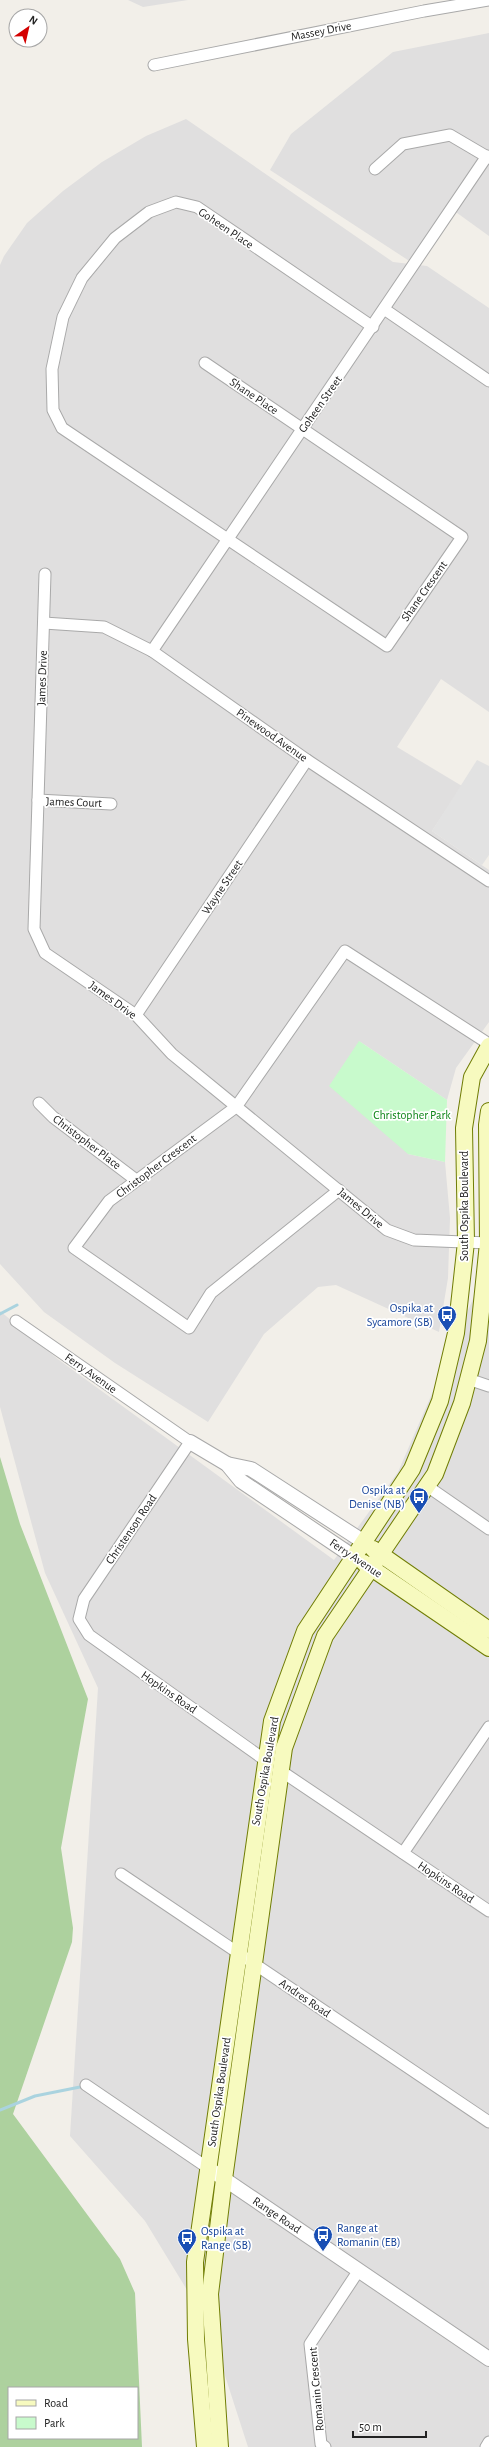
<svg xmlns="http://www.w3.org/2000/svg" width="489" height="2447" font-family="'Alegreya Sans',sans-serif">
<style>
.residential{fill:#e0dfdf}
.forest{fill:#add19e;fill-rule:evenodd}
.park{fill:#c8facc}
.parking{fill:#e2e2e2}
.lines{fill:none;stroke-linecap:round;stroke-linejoin:round}
.stream{stroke:#aad3df;stroke-width:3}
.minor-casing{stroke:#a9a9a9;stroke-width:13}
.tertiary-casing{stroke:#a9a9a9;stroke-width:16}
.secondary-casing{stroke:#707d05;stroke-width:18}
.minor{stroke:#fff;stroke-width:11}
.tertiary{stroke:#fff;stroke-width:14}
.secondary{stroke:#f7fabf;stroke-width:16}
.labels{text-anchor:middle;stroke-width:3.5;stroke-linejoin:round;paint-order:stroke}
.street-label{font-size:12px;fill:#222;stroke:#fff}
.park-label{font-size:12px;fill:#0c8416;stroke:#fff}
.transit-label{font-size:12px;fill:#164399;stroke:#fff;text-anchor:end}
</style>
<rect width="100%" height="100%" fill="#f2efe9"/>
<g class="residential">
<path d="M 128,0 L 188,0 L 143,7 Z"/>
<path d="M 489,33 L 489,236 L 453,210 L 414,264 L 270,170 L 291,134 L 393,52 Z"/>
<path d="M 186,119 L 393,262 L 427,266 L 489,308 L 489,712 L 441,679 L 397,747 L 462,786 L 432,831 L 489,870 L 489,1022 L 456,1068 L 447,1100 L 359,1041 L 408,1154 L 445,1162 L 450,1218 L 448,1278 L 439,1332 L 336,1285 L 318,1287 L 264,1334 L 208,1422 L 115,1363 L 44,1312 L 0,1264 L 0,265 L 4,256 L 27,223 L 63,191 L 102,162 L 146,136 Z"/>
<path d="M 489,1117 L 489,2447 L 248,2447 L 209,2326 L 145,2221 L 70,2136 L 98,1688 L 45,1573 L 0,1407 L 0,1311 L 59,1360 L 334,1560 L 398,1472 L 479,1285 Z"/>
</g>
<path class="forest" d="M 0,1457 L 20,1524 L 88,1699 L 61,1848 L 73,1928 L 72,1942 L 13,2114 L 120,2259 L 135,2293 L 142,2447 L 0,2447 ZM 9,2388 L 137,2388 L 137,2438 L 9,2438 Z"/>
<path class="park" d="M 359,1041 L 447,1100 L 445,1162 L 408,1154 L 329,1086 Z"/>
<path class="parking" d="M 477,760 L 489,766 L 489,855 L 482,865 L 432,831 Z"/>
<g class="lines">
<g class="stream">
<path d="M 0,1314 L 17,1305"/>
<path d="M 0,2110 L 35,2096 L 85,2086"/>
</g>
<defs>
<g id="minor">
<path d="M 154,65 L 424,11 L 489,0"/>
<path d="M 375,169 L 403,144 L 450,135 L 489,158"/>
<path d="M 384,309 L 489,381"/>
<path d="M 205,363 L 462,537 L 387,646 L 62,428 L 53,410 L 52,369 L 63,317 L 82,278 L 115,238 L 149,212 L 176,202 L 197,207 L 373,327"/>
<path d="M 45,574 L 34,929 L 45,953 L 136,1015 L 172,1054 L 387,1230 L 414,1240 L 489,1243"/>
<path d="M 44,623 L 104,627 L 152,651 L 307,760 L 489,881"/>
<path d="M 152,651 L 487,156"/>
<path d="M 38,800 L 111,804"/>
<path d="M 136,1015 L 307,760"/>
<path d="M 39,1103 L 53,1117 L 136,1180"/>
<path d="M 339,1190 L 211,1293 L 189,1328 L 74,1248 L 109,1201 L 236,1107 L 345,951 L 489,1044"/>
<path d="M 16,1321 L 190,1442 L 84,1599 L 79,1619 L 89,1635 L 265,1760"/>
<path d="M 468,1379 L 489,1386"/>
<path d="M 427,1486 L 489,1529"/>
<path d="M 281,1771 L 489,1911"/>
<path d="M 403,1853 L 489,1727"/>
<path d="M 121,1874 L 489,2122"/>
<path d="M 86,2085 L 208,2168"/>
<path d="M 325,2447 L 321,2444 L 310,2344 L 359,2270"/>
<path d="M 486,2447 L 489,2442"/>
</g>
<g id="tertiary">
<path d="M 190,1442 L 227,1464 L 241,1481 L 354,1557"/>
<path d="M 227,1464 L 251,1469 L 364,1542"/>
<path d="M 208,2168 L 489,2359"/>
</g>
<g id="secondary">
<path d="M 373,1549 L 489,1630"/>
<path d="M 364,1563 L 489,1648"/>
<path d="M 205,2447 L 196,2339 L 195,2262 L 272,1721 L 305,1631 L 412,1469 L 440,1401 L 456,1333 L 466,1242 L 464,1128 L 472,1077 L 489,1046"/>
<path d="M 220,2447 L 210,2294 L 224,2179 L 284,1748 L 325,1636 L 435,1474 L 462,1403 L 478,1341 L 488,1243 L 487,1125 L 489,1111"/>
</g>
</defs>
<use href="#minor" class="minor-casing"/>
<use href="#tertiary" class="tertiary-casing"/>
<use href="#secondary" class="secondary-casing"/>
<use href="#minor" class="minor"/>
<use href="#tertiary" class="tertiary"/>
<use href="#secondary" class="secondary"/>
</g>
<defs>
<symbol id="bus-pin" viewBox="-11 -11 22 30"><path d="M0 17L-7.5 6A9.5 9.5 0 1 1 7.5 6Z" fill="#1a4fb4" stroke="#fff"/><path d="M-5-6H5V4H4V6H2V4H-2V6H-4V4H-5ZM-3.5-4V0h7V-4ZM-3.5 1.2v1.5H-2V1.2ZM2 1.2v1.5H3.5V1.2Z" fill="#fff"/></symbol>
</defs>
<g fill-rule="evenodd">
<use href="#bus-pin" x="436" y="1304" width="22" height="30"/>
<use href="#bus-pin" x="408" y="1486" width="22" height="30"/>
<use href="#bus-pin" x="312" y="2224" width="22" height="30"/>
<use href="#bus-pin" x="176" y="2227" width="22" height="30"/>
</g>
<g class="labels">
<g class="street-label">
<text transform="translate(321 31) rotate(-11)" y="4">Massey Drive</text>
<text transform="translate(226 228) rotate(34)" y="4">Goheen Place</text>
<text transform="translate(254 396) rotate(34)" y="4">Shane Place</text>
<text transform="translate(320 404) rotate(-55)" y="4">Goheen Street</text>
<text transform="translate(424 591) rotate(-55)" y="4">Shane Crescent</text>
<text transform="translate(42 678) rotate(-88)" y="4">James Drive</text>
<text transform="translate(272 735) rotate(35)" y="4">Pinewood Avenue</text>
<text transform="translate(74 802) rotate(2)" y="4">James Court</text>
<text transform="translate(222 887) rotate(-56)" y="4">Wayne Street</text>
<text transform="translate(113 1000) rotate(36)" y="4">James Drive</text>
<text transform="translate(87 1142) rotate(37)" y="4">Christopher Place</text>
<text transform="translate(156 1166) rotate(-37)" y="4">Christopher Crescent</text>
<text transform="translate(464 1206) rotate(-90)" y="4">South Ospika Boulevard</text>
<text transform="translate(361 1208) rotate(40)" y="4">James Drive</text>
<text transform="translate(91 1373) rotate(35)" y="4">Ferry Avenue</text>
<text transform="translate(131 1529) rotate(-56)" y="4">Christenson Road</text>
<text transform="translate(356 1558) rotate(34)" y="4">Ferry Avenue</text>
<text transform="translate(169 1692) rotate(35)" y="4">Hopkins Road</text>
<text transform="translate(265 1771) rotate(-80)" y="4">South Ospika Boulevard</text>
<text transform="translate(446 1882) rotate(34)" y="4">Hopkins Road</text>
<text transform="translate(305 1998) rotate(34)" y="4">Andres Road</text>
<text transform="translate(219 2092) rotate(-82)" y="4">South Ospika Boulevard</text>
<text transform="translate(277 2215) rotate(34)" y="4">Range Road</text>
<text transform="translate(316 2389) rotate(-95)" y="4">Romanin Crescent</text>
</g>
<g class="park-label">
<text x="412" y="1119">Christopher Park</text>
</g>
<g class="transit-label">
<text x="433" y="1312">Ospika at<tspan x="433" dy="14">Sycamore (SB)</tspan></text>
<text x="405" y="1494">Ospika at<tspan x="405" dy="14">Denise (NB)</tspan></text>
<text x="337" y="2232" text-anchor="start">Range at<tspan x="337" dy="14">Romanin (EB)</tspan></text>
<text x="201" y="2235" text-anchor="start">Ospika at<tspan x="201" dy="14">Range (SB)</tspan></text>
</g>
</g>
<rect x="8" y="2387" width="130" height="52" fill="#ffffff" stroke="#a7a7a7"/>
<rect x="16" y="2400" width="20" height="6" fill="#f7fabf" stroke="#a7a7a7"/>
<text x="44" y="2407" font-size="12" fill="#222222">Road</text>
<rect x="16" y="2417" width="20" height="12" fill="#c8facc" stroke="#a7a7a7"/>
<text x="44" y="2427" font-size="12" fill="#222222">Park</text>
<g transform="translate(28 28) rotate(34)"><circle r="19" fill="#ffffff" stroke="#a7a7a7"/>
<path d="M0-3L7 15L0 10L-7 15Z" fill="#d40000"/>
<text y="-6" font-size="11" font-weight="bold" text-anchor="middle" fill="#222222">N</text>
</g>
<path d="M353 2431v6h73v-6" fill="none" stroke="#222222" stroke-width="2"/>
<text x="359" y="2431" font-size="12" fill="#222222" stroke="#ffffff" stroke-width="3" paint-order="stroke">50 m</text>
</svg>
